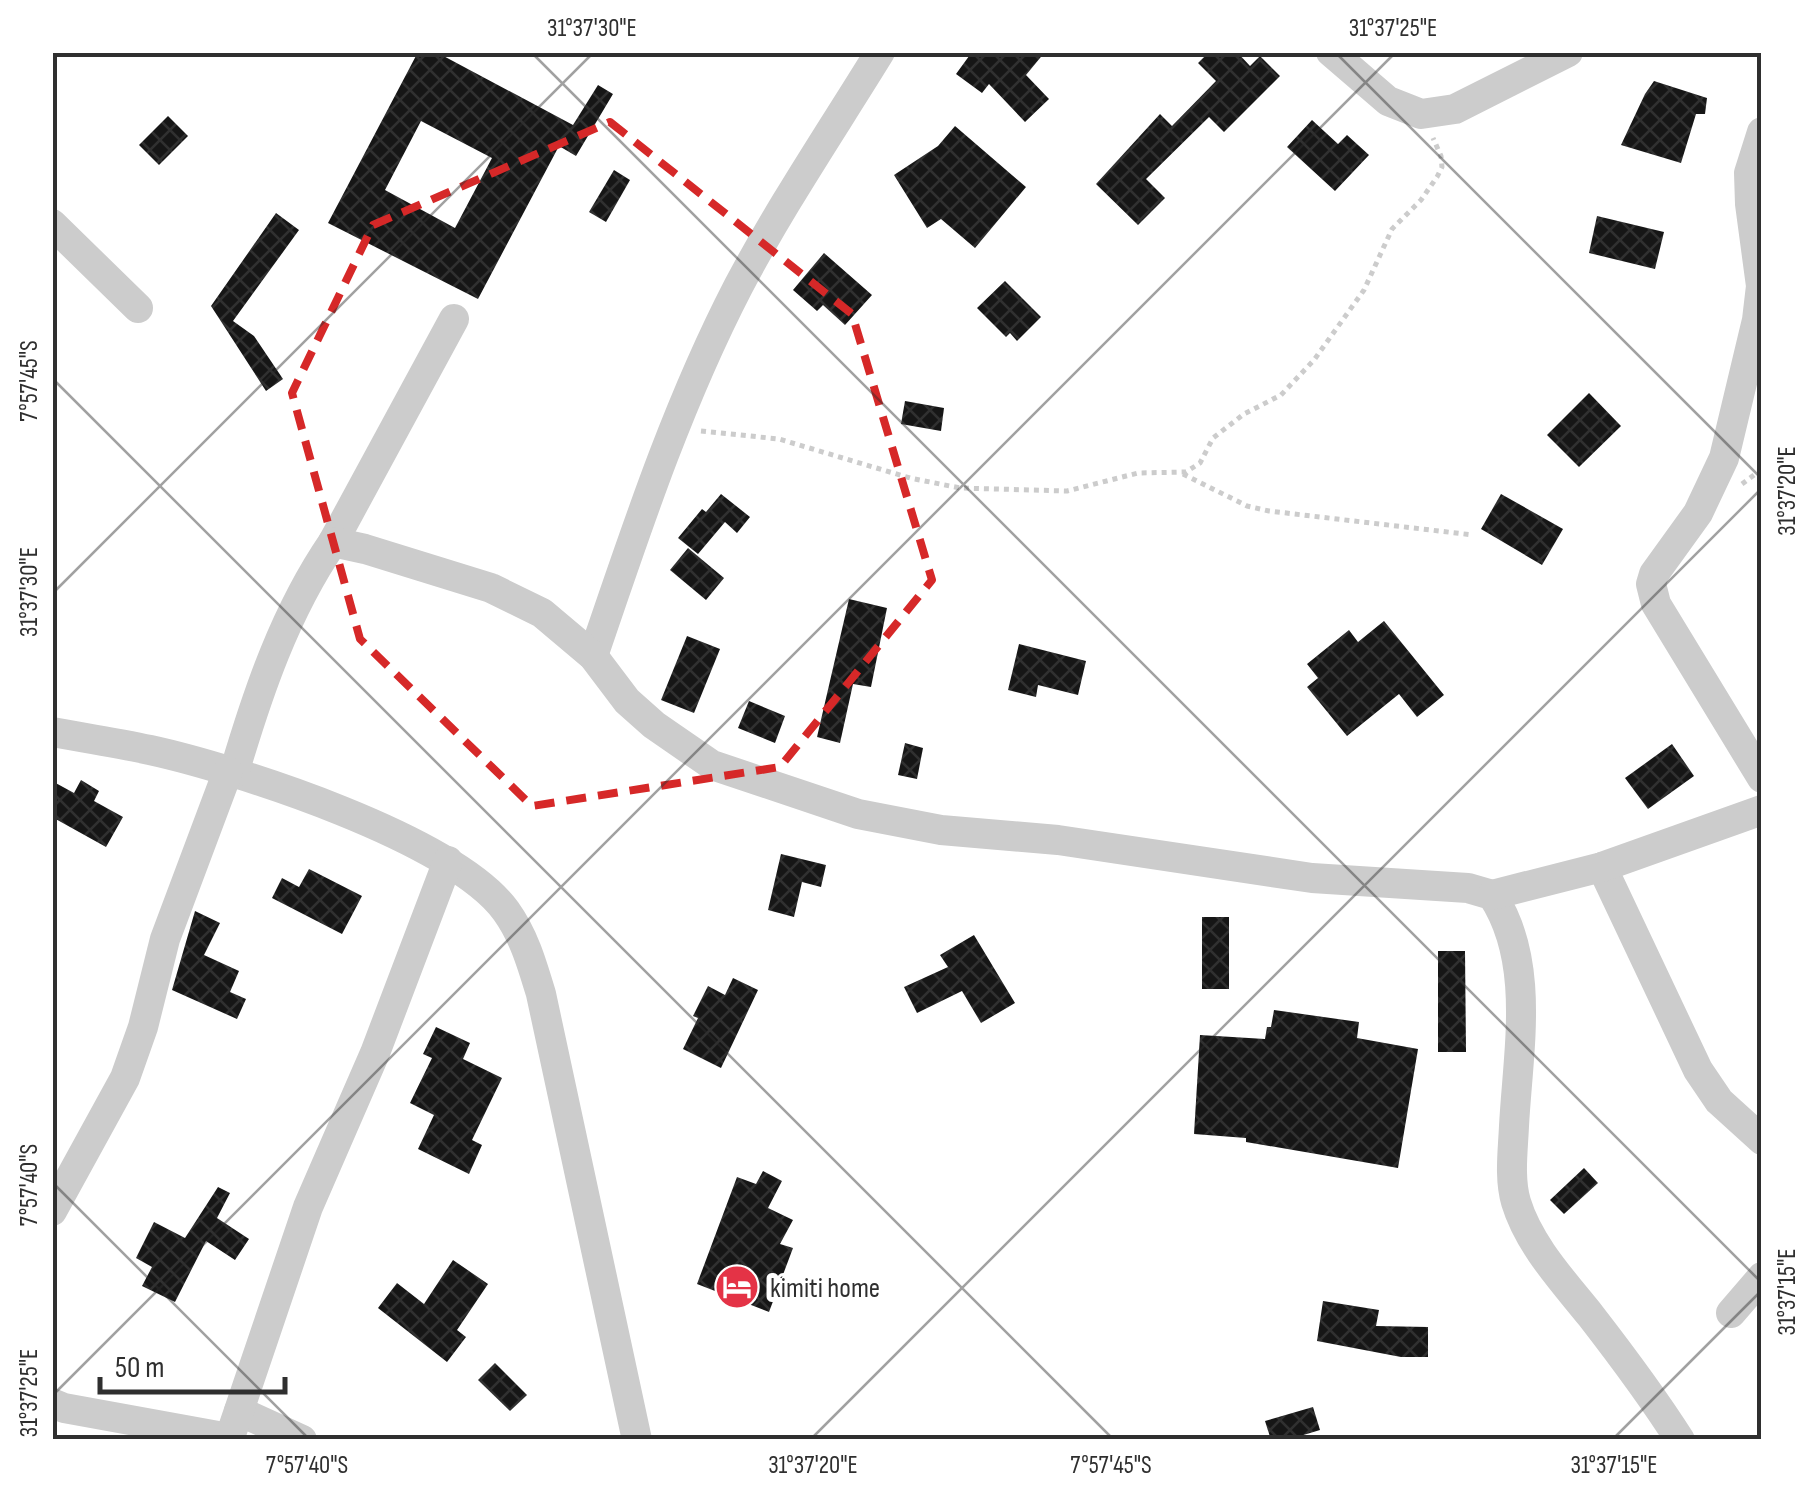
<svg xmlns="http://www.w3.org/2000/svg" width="1814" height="1492" font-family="'Sofia Sans Condensed',sans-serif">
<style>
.building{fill:url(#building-cross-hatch);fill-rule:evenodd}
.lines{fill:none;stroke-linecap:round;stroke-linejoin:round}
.path{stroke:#ccc;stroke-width:5;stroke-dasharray:5 5;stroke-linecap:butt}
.minor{stroke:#ccc;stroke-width:30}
.marked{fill:none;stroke:#d62828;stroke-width:8;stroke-dasharray:20 12;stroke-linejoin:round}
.ticks{fill:none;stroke:#2f2f2f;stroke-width:2.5;stroke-opacity:0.45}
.labels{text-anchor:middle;stroke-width:10;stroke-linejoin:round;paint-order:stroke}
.poi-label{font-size:28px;fill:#2f2f2f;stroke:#fff;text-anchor:start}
.neatline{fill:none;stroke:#2f2f2f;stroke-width:4}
.ticks-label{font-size:25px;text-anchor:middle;fill:#2f2f2f}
</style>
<defs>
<pattern id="building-cross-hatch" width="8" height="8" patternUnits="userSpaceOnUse" patternTransform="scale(2.5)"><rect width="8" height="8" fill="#161616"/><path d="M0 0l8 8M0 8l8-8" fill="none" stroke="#303030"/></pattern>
</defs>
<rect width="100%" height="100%" fill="#fff"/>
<g class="building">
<path d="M 418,52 L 436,52 L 573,125 L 598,85 L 613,94 L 576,156 L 559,146 L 478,299 L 328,223 ZM 421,121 L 492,158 L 455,228 L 385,190 Z"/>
<path d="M 972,52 L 1045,52 L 1026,75 L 1049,99 L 1025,122 L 989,84 L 982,93 L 956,74 Z"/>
<path d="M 1209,52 L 1237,52 L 1250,66 L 1260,56 L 1280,76 L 1224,132 L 1209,117 L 1146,179 L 1165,198 L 1138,225 L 1096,184 L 1160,114 L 1172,126 L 1216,81 L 1198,63 Z"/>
<path d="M 1654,81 L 1707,98 L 1705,114 L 1696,114 L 1681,163 L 1621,145 L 1645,94 Z"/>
<path d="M 168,116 L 188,136 L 159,165 L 139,145 Z"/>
<path d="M 1312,120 L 1338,144 L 1347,135 L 1369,155 L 1335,191 L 1287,147 Z"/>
<path d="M 955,126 L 1026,187 L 975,248 L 941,219 L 927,228 L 894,175 L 938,146 Z"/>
<path d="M 614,170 L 630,180 L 606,222 L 589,212 Z"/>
<path d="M 276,213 L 299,230 L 233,321 L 254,336 L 283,379 L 266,391 L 211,306 Z"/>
<path d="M 1597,216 L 1664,232 L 1655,269 L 1589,253 Z"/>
<path d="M 824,253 L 872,295 L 845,325 L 823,305 L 817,311 L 793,290 Z"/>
<path d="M 1005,281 L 1041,317 L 1017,341 L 1010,333 L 1006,337 L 977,308 Z"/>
<path d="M 1589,393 L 1621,426 L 1579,467 L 1547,435 Z"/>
<path d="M 905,401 L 944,408 L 941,431 L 901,424 Z"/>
<path d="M 721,494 L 750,517 L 737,533 L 725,522 L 698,554 L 678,538 L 702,509 L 706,512 Z"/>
<path d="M 1501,494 L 1563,529 L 1542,565 L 1481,529 Z"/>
<path d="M 688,548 L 724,578 L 706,600 L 670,570 Z"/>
<path d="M 849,599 L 887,608 L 871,687 L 853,684 L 840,743 L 817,737 Z"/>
<path d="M 1384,621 L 1444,695 L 1417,717 L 1399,694 L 1347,736 L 1307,687 L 1318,678 L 1307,664 L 1349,630 L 1358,642 Z"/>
<path d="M 687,636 L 720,649 L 694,713 L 661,700 Z"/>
<path d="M 1019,644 L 1086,661 L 1078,695 L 1038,685 L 1036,697 L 1008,690 Z"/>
<path d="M 749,701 L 785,716 L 775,743 L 738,728 Z"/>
<path d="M 905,743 L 923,748 L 917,779 L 898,775 Z"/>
<path d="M 1672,744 L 1694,776 L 1648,809 L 1625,778 Z"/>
<path d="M 81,780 L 99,791 L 94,801 L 123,817 L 106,847 L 52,817 L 52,781 L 74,793 Z"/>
<path d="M 781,854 L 826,865 L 821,887 L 802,882 L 794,917 L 768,910 Z"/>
<path d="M 309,869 L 362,896 L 342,934 L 272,898 L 282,878 L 299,887 Z"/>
<path d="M 195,911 L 220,923 L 204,955 L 239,971 L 230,992 L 246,999 L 237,1019 L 172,990 Z"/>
<rect x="1202" y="917" width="27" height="72"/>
<path d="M 974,935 L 1015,1003 L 981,1023 L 962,991 L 917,1013 L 904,987 L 948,967 L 940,955 Z"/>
<path d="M 1438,951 L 1465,951 L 1466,1052 L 1438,1052 Z"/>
<path d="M 733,978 L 758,990 L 721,1068 L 683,1049 L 698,1018 L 693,1016 L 708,986 L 725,995 Z"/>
<path d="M 1274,1010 L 1359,1022 L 1357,1038 L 1418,1049 L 1398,1168 L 1246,1142 L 1246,1138 L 1194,1134 L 1200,1035 L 1265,1039 L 1267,1027 L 1271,1027 Z"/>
<path d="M 436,1027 L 470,1043 L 463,1059 L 502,1078 L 472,1140 L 482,1145 L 469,1174 L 418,1149 L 434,1115 L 410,1103 L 432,1058 L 423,1054 Z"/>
<path d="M 1584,1168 L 1598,1183 L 1564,1214 L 1550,1200 Z"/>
<path d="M 763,1171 L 782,1181 L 768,1208 L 793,1220 L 780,1244 L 793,1248 L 769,1312 L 697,1284 L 737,1177 L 756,1184 Z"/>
<path d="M 218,1187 L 230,1193 L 217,1218 L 249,1239 L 235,1260 L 206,1241 L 175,1302 L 142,1286 L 152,1267 L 136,1258 L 154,1222 L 185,1238 Z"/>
<path d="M 453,1260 L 488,1284 L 457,1330 L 466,1337 L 447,1362 L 378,1308 L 397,1283 L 424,1304 Z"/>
<path d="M 1323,1301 L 1379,1310 L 1376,1326 L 1428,1327 L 1428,1357 L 1401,1357 L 1317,1341 Z"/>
<path d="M 495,1363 L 527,1395 L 510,1411 L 478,1380 Z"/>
<path d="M 1313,1407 L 1320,1430 L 1287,1440 L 1271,1440 L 1265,1421 Z"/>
</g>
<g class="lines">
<g class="path">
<path d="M 701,431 L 779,439 L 910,478 L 960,488 L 1067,491 L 1138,473 L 1186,472 L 1200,463 L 1213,438 L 1244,414 L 1281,395 L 1314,360 L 1364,290 L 1392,229 L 1421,200 L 1437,177 L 1442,167 L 1441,156 L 1433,138"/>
<path d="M 1183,474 L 1247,506 L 1269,511 L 1473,535"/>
<path d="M 1742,484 L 1762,469"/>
</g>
<g class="minor">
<path d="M 1331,52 L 1388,101 L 1421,114 L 1455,109 L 1568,52"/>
<path d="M 1762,132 L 1749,173 L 1750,204 L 1761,286 L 1757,320 L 1724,458 L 1698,513 L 1654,574 L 1651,584 L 1656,604 L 1762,778"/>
<path d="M 52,224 L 138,308"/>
<path d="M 333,542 L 454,319"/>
<path d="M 593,656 C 636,530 677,405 738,287 C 780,207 832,130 880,52"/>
<path d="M 52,732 C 85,738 118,743 150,750 C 237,769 454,839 506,911 C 524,936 532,964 541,994 L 637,1440"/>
<path d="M 234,773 C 258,692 285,612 333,542 L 365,549 L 491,588 L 542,613 L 593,656 L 627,701 L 654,725 L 712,765 L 858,814 L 941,830 L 1058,840 L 1312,878 L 1468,888 L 1492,895 C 1536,961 1518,1050 1514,1126 C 1513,1150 1509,1178 1516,1202 C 1529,1245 1563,1281 1591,1316 C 1622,1356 1652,1396 1680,1440"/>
<path d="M 1602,867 L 1698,1070 L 1719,1101 L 1762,1140"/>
<path d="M 1492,895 L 1602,867 L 1762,810"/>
<path d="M 52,1211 L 125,1078 L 143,1027 L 165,939 L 228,771"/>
<path d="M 1731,1313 L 1762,1277"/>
<path d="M 52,1403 L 64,1408 L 229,1438"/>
<path d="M 239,1411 L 302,1440"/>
<path d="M 229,1440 L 308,1207 L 375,1053 L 448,861"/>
</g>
</g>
<path class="marked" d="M 610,122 L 852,314 L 932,580 L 780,767 L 532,806 L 360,639 L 292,393 L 373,225 Z"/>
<path class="ticks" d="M 531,52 L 1762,1283M 1335,52 L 1762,479M 52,378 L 1114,1440M 52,594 L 594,52M 52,1182 L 310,1440M 52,1396 L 1396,52M 810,1440 L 1762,488M 1612,1440 L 1762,1290"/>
<defs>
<symbol id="hotel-disc" viewBox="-11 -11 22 22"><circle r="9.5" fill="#e43346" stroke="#fff"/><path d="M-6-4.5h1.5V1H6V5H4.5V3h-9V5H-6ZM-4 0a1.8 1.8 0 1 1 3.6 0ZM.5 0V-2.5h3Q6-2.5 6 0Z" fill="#fff"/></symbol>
</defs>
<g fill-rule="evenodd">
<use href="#hotel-disc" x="712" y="1262" width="50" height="50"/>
</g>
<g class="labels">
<g class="poi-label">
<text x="770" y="1297">kimiti home</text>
</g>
</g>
<rect width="1814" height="1492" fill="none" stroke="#ffffff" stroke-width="110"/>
<path d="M100 1377v15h185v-15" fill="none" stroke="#2f2f2f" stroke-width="5"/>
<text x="115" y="1377" font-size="30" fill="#2f2f2f" stroke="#ffffff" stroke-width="8" paint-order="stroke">50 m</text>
<rect x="55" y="55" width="1704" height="1382" class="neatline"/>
<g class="ticks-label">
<text x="592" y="36">31°37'30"E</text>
<text x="1393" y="36">31°37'25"E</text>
<text transform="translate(28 381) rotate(-90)" y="9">7°57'45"S</text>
<text transform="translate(1786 491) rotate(-90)" y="9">31°37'20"E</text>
<text transform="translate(28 592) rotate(-90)" y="9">31°37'30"E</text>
<text transform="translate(28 1185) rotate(-90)" y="9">7°57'40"S</text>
<text transform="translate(1786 1292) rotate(-90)" y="9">31°37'15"E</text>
<text transform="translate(28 1393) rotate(-90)" y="9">31°37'25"E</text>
<text x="307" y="1473">7°57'40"S</text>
<text x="813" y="1473">31°37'20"E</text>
<text x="1111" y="1473">7°57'45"S</text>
<text x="1614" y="1473">31°37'15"E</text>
</g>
</svg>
